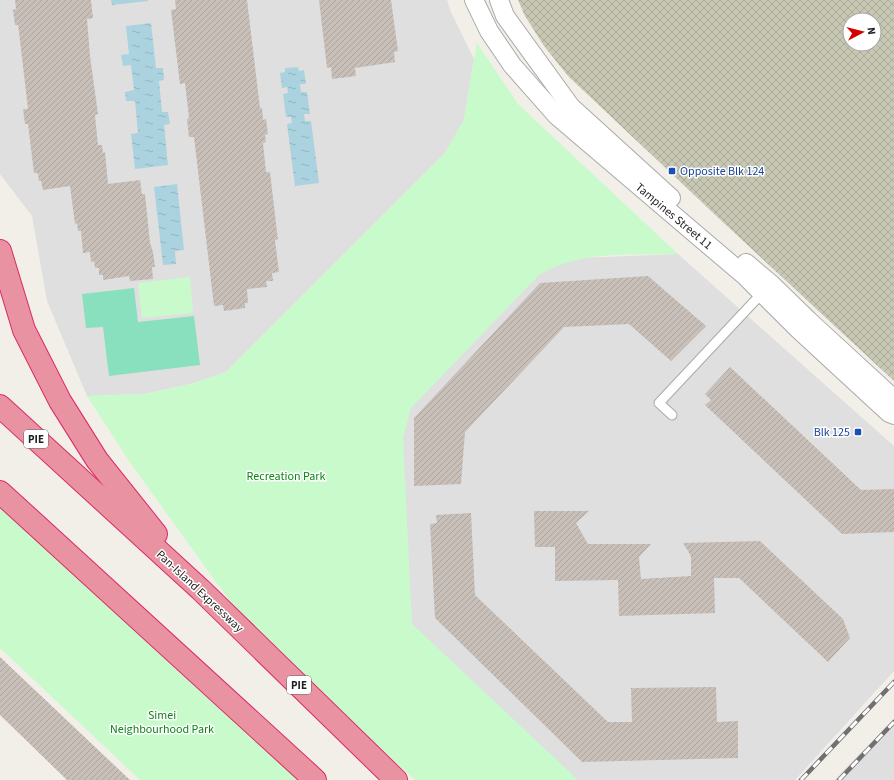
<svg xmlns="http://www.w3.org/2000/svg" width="894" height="780" font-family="'Source Sans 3',sans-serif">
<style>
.residential{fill:#e0dfdf}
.construction{fill:url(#construction-cross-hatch);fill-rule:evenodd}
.park{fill:#c8facc}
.pitch{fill:#88e0be}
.water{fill:url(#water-ripples)}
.building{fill:url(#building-hatch)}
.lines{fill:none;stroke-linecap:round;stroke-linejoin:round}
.service-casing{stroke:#a9a9a9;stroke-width:11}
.minor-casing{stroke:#a9a9a9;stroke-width:20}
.motorway-casing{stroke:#dc2a67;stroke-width:24}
.service{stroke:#fff;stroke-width:9}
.minor{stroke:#fff;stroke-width:18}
.motorway{stroke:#e892a2;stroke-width:22}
.rail-casing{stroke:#707070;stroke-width:4.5}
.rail{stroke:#fff;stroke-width:3;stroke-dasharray:9;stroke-linecap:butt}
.transit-dot{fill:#1a4fb4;stroke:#fff;stroke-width:1.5}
.labels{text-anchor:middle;stroke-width:3;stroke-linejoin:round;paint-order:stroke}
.shield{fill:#fff;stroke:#646464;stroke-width:1}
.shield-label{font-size:11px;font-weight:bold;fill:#222}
.transit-label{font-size:12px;fill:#164399;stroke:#fff;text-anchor:start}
.street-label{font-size:12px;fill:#222;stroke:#fff}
.park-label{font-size:12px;fill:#0c8416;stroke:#fff}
</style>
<defs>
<pattern id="construction-cross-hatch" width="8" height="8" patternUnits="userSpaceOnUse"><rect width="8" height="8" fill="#c7c7b4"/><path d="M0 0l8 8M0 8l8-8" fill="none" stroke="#abab9a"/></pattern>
<pattern id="water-ripples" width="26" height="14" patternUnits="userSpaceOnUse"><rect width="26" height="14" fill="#aad3df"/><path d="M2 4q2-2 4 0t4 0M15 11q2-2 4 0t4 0" fill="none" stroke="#92b5bf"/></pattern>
<pattern id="building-hatch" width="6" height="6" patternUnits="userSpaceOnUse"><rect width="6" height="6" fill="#c7bfb8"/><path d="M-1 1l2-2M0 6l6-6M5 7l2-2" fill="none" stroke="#aba49e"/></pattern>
</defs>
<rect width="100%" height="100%" fill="#f2efe9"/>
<g class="residential">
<path d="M 0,0 L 447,0 L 451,12 L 474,59 L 464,120 L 445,153 L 226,372 L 191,384 L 144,394 L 87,396 L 47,301 L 32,216 L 0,174 Z"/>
<path d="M 678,254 L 894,446 L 894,671 L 795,780 L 467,780 L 405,720 L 395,405 L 531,260 Z"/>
<path d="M 894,719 L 894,780 L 835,780 L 842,772 Z"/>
</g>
<path class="construction" d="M 518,0 L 894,0 L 894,381 L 726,225 L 568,76 L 544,46 L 525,16 ZM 850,20 L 874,20 L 874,44 L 850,44 Z"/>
<g class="park">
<path d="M 477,43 L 518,104 L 678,254 C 632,255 580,250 539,275 L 411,408 L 403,438 L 412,624 L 578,780 L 415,780 L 250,629 L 131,464 L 87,396 L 145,394 L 191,384 L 226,372 L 445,153 L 464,120 L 474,59 Z"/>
<path d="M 190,277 L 193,313 L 142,318 L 138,283 Z"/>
<path d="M 0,494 L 309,780 L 140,780 L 0,648 Z"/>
</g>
<path class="pitch" d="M 134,288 L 138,322 L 194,316 L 200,365 L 109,376 L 103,327 L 86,328 L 82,294 Z"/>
<g class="water">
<path d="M 111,0 L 148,0 L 148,1 L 112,5 Z"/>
<path d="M 151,23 L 156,68 L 163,68 L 164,80 L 159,81 L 162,112 L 168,112 L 170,124 L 164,125 L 168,165 L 135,169 L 131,134 L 138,133 L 135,101 L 126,101 L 125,92 L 134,90 L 131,65 L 123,66 L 121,55 L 129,54 L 126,26 Z"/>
<path d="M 298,67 L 299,71 L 304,70 L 306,84 L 300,84 L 301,92 L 307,92 L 310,114 L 304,114 L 305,121 L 311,121 L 319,183 L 295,186 L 287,124 L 292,123 L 291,117 L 286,117 L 283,94 L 288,93 L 287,87 L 282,88 L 280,73 L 285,72 L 285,68 Z"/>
<path d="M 177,184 L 184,250 L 175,251 L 176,264 L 163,265 L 154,187 Z"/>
</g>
<g class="building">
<path d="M 15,0 L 91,0 L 93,18 L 87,19 L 90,56 L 98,114 L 95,115 L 98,145 L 102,145 L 103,153 L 105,152 L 108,184 L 140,180 L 142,194 L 145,194 L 150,243 L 153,252 L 155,267 L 152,267 L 153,279 L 130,281 L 129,276 L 103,280 L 103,275 L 99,275 L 99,268 L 95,268 L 94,261 L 91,262 L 90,252 L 83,253 L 81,231 L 78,231 L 77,223 L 75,224 L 70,186 L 43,190 L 41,181 L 39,181 L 38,173 L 34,173 L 28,124 L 25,124 L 23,109 L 28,109 L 19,32 L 18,25 L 15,25 L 13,10 L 16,9 Z"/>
<path d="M 175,0 L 247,0 L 260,108 L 262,108 L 263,120 L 266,119 L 268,134 L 265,135 L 266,142 L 263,143 L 266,172 L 270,172 L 277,232 L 278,239 L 275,240 L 279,272 L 272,273 L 273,281 L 266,281 L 267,287 L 247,289 L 248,303 L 245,303 L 245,308 L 224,311 L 223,305 L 214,306 L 194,137 L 189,137 L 187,119 L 189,118 L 185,83 L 180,84 L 171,10 L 176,9 Z"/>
<path d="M 319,0 L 391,0 L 398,51 L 394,52 L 395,62 L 355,68 L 356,76 L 332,79 L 331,67 L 327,68 Z"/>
<path d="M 648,276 L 706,326 L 671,361 L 629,324 L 564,327 L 465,432 L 461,484 L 414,486 L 414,418 L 540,283 Z"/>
<path d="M 730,367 L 861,490 L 894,489 L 894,532 L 842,534 L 705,405 L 711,400 L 705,394 Z"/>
<path d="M 534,511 L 589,511 L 576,523 L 588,544 L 651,544 L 639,557 L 641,579 L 691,576 L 691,556 L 683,543 L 760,541 L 843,619 L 850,638 L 828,662 L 739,578 L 714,578 L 715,613 L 619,616 L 618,580 L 555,581 L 555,547 L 535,547 Z"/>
<path d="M 471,513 L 475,595 L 608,722 L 632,722 L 631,688 L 716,687 L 717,722 L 738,721 L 738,758 L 582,762 L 435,618 L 430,524 L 437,523 L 436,515 Z"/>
<path d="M 0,657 L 130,780 L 67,780 L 0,715 Z"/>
</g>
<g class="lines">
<defs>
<path id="service" d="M 672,415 L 659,403 L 764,291"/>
<g id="minor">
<path d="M 474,0 L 489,31 L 512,65 L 557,116 L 745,276 L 799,330 L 889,413 L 894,415"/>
<path d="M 499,0 L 505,16 L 571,107 L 671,198"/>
<path d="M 746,263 L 771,284 L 809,321 L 894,399"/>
</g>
<g id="motorway">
<path d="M 0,251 L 24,330 L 60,401 L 97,460 L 156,534"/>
<path d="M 0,406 L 201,590 L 396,780"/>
<path d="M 0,492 L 315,780"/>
</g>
</defs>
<use href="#service" class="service-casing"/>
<use href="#minor" class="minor-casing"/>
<use href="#motorway" class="motorway-casing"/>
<use href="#service" class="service"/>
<use href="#minor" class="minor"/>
<use href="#motorway" class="motorway"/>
<defs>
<g id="rail">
<path d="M 801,780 L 894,682"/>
<path d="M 839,780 L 894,722"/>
</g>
</defs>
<use href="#rail" class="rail-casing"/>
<use href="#rail" class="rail"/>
</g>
<g class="transit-dot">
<rect x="668" y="167" width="8" height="8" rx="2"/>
<rect x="854" y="428" width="8" height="8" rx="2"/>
</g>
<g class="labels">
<g class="shield">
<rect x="24" y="430" width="24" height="18" rx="3"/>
<rect x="287" y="676" width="24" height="18" rx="3"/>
</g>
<g class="shield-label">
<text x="36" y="443">PIE</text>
<text x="299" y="689">PIE</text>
</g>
<g class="transit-label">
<text x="680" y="175">Opposite Blk 124</text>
<text x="850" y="436" text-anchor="end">Blk 125</text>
</g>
<g class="street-label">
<text transform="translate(674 216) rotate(40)" y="4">Tampines Street 11</text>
<text transform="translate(200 591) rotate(43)" y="4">Pan-Island Expressway</text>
</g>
<g class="park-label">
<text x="286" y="480">Recreation Park</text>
<text x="162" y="719">Simei<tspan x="162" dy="14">Neighbourhood Park</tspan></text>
</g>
</g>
<g transform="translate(862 32) rotate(83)"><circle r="19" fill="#ffffff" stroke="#a7a7a7"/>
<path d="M0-3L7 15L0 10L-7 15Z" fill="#d40000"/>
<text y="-6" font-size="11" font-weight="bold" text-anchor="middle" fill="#222222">N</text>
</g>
</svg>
